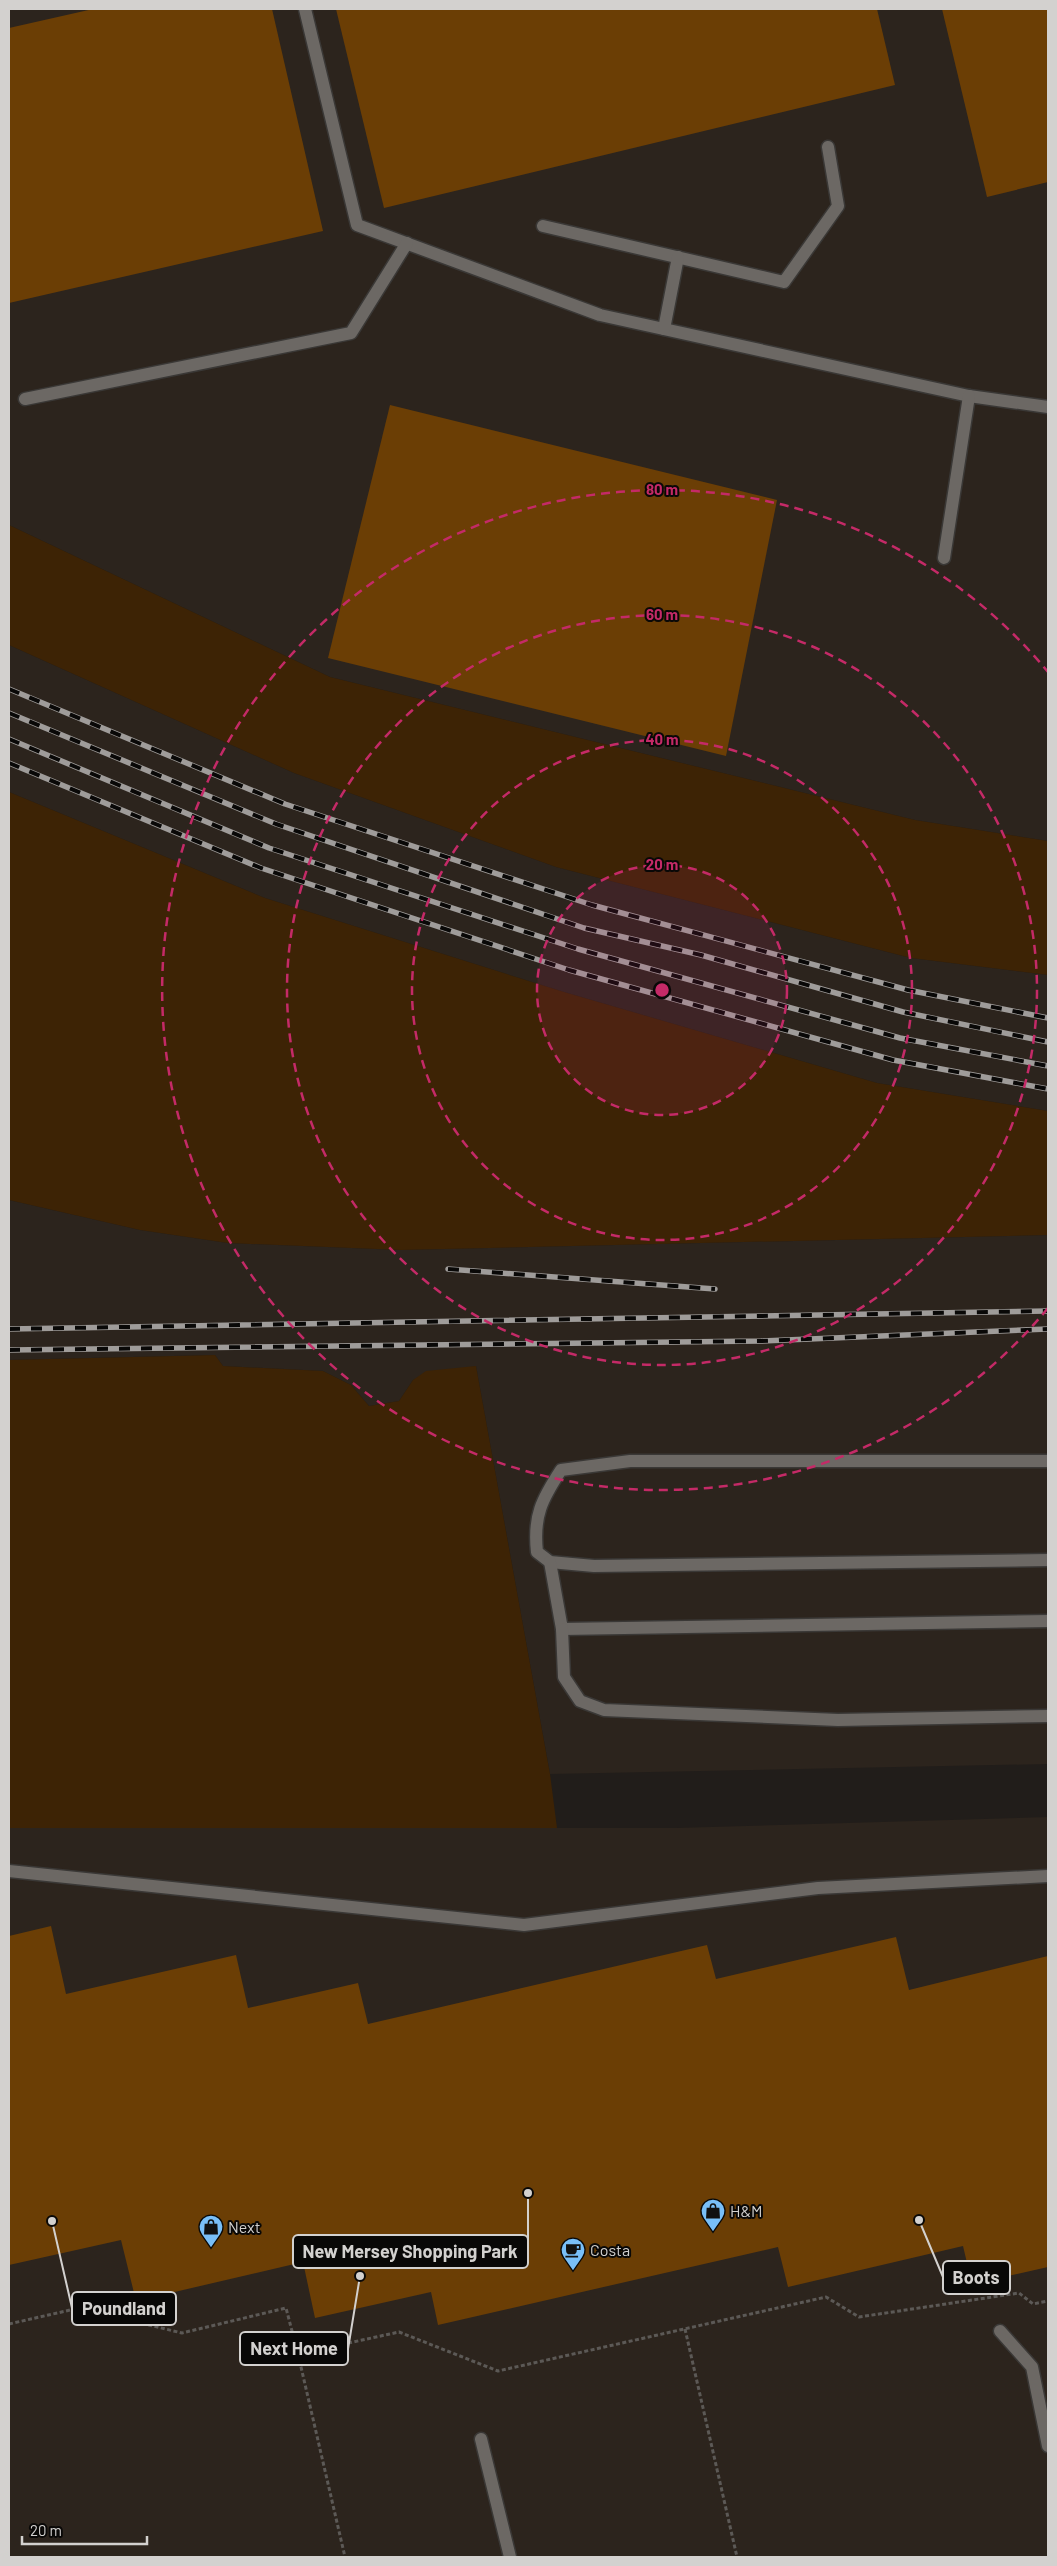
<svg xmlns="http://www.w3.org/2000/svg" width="1057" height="2566" font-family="Barlow,sans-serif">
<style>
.built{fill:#2c241d}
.green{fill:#3d2305}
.building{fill:#6b3e05}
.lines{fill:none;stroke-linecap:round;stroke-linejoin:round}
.minor-casing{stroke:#3a3836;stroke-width:15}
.path{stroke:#5c5956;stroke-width:3;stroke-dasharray:4 2.5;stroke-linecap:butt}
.minor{stroke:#6c6864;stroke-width:12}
.rail-casing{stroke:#9f9c9a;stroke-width:5.5}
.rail{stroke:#090807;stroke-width:4;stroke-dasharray:11;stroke-linecap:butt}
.ring{fill:none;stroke:#c42a67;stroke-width:2.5;stroke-dasharray:9 6}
.labels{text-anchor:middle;stroke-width:4;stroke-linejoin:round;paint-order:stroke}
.poi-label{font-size:16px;fill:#d3d1cf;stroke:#090807;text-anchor:start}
.centre{fill:#c42a67;stroke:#090807;stroke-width:2.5}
.ring-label{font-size:15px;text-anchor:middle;font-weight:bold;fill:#c42a67;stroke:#090807;stroke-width:4;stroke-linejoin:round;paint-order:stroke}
.leader{fill:none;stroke:#d3d1cf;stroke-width:2}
.callout-dot{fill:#d3d1cf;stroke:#090807;stroke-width:2}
.callout{fill:#090807;stroke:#d3d1cf;stroke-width:2}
.callout-label{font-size:18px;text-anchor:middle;font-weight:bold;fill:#d3d1cf}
</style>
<rect width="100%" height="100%" fill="#211d1a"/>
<g class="built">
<path d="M 9,9 L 1048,9 L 1048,841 L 915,820 L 330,677 L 9,525 Z"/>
<path d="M 9,645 L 294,773 L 556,867 L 911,958 L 1048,975 L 1048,1111 L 877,1083 L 564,992 L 265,898 L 9,792 Z"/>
<path d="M 9,1200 L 140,1230 L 228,1243 L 401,1250 L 1048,1235 L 1048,1764 L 550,1774 L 476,1366 L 413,1380 L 399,1401 L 369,1406 L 351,1385 L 323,1371 L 223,1366 L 215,1355 L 9,1360 Z"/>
<path d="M 1048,1817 L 1048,2557 L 9,2557 L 9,1828 L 676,1828 Z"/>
</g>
<g class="green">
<path d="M 9,525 L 330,677 L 915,820 L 1048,841 L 1048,975 L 911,958 L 556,867 L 294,773 L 9,645 Z"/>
<path d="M 9,792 L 265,898 L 564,992 L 877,1083 L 1048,1111 L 1048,1235 L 401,1250 L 228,1243 L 140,1230 L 9,1200 Z"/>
<path d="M 215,1355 L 223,1366 L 323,1371 L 351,1385 L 369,1406 L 399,1401 L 413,1380 L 426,1371 L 476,1366 L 550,1774 L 557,1828 L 9,1828 L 9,1360 Z"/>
</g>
<g class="building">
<path d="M 93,9 L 272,9 L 323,231 L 9,303 L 9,28 Z"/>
<path d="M 336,9 L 877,9 L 895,85 L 384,208 Z"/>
<path d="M 942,9 L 1048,9 L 1048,182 L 987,197 Z"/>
<path d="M 390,405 L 777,500 L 726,756 L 328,658 Z"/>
<path d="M 51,1926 L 66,1994 L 236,1955 L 248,2008 L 358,1983 L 368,2024 L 707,1945 L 716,1979 L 896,1937 L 909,1990 L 1048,1956 L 1048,2267 L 972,2284 L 963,2246 L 788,2287 L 778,2247 L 438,2325 L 431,2292 L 315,2318 L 303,2262 L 136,2301 L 121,2240 L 9,2265 L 9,1936 Z"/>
</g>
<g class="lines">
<defs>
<g id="minor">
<path d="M 305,9 L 357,225 L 600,315 L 969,396 L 1048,407"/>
<path d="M 543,226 L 784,282 L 838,206 L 828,147"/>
<path d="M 664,329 L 678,257"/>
<path d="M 25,399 L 351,333 L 407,243"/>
<path d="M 944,558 L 969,396"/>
<path d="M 1048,1461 L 630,1461 L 561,1470 C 542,1499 533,1516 537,1552 L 550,1562 L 594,1566 L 1048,1560"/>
<path d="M 550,1562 L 562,1629 L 1048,1621"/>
<path d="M 562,1629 L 564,1677 L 580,1701 L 604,1710 L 838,1720 L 1048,1716"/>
<path d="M 9,1871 L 524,1925 L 818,1888 L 1048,1876"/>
<path d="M 1000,2331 L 1032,2367 L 1048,2446"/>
<path d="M 481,2439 L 510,2557"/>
</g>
</defs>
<use href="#minor" class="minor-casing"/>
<g class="path">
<path d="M 9,2324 L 79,2308 L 182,2333 L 286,2308 L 298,2354 L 399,2332 L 498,2371 L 826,2297 L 859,2317 L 1019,2293 L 1033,2304 L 1048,2301"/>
<path d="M 685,2329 L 737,2557"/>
<path d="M 298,2354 L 345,2557"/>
</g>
<use href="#minor" class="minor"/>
<defs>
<g id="rail">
<path d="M 9,689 L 285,804 L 592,905 L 908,990 L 1048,1018"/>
<path d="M 9,713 L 276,824 L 584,928 L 701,955 L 903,1012 L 1048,1042"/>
<path d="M 9,739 L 269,848 L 578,949 L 900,1038 L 1048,1066"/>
<path d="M 9,763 L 261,868 L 569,970 L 893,1060 L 1048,1089"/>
<path d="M 448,1269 L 715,1289"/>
<path d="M 9,1329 L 1048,1311"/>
<path d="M 9,1350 L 761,1341 L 1048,1329"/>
</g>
</defs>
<use href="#rail" class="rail-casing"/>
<use href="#rail" class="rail"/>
</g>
<circle cx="662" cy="990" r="125" fill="#c42a67" fill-opacity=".12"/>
<g class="ring">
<circle cx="662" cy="990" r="125"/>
<circle cx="662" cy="990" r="250"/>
<circle cx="662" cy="990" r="375"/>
<path d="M1048 1308A500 500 0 1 1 1048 672"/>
</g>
<defs>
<symbol id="shop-pin" viewBox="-11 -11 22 30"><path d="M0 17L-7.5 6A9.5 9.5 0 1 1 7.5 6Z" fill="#79bff8" stroke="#090807"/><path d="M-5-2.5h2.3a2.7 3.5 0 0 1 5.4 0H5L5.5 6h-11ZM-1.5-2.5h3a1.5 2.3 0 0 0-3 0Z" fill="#111"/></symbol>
<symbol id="cafe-pin" viewBox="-11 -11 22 30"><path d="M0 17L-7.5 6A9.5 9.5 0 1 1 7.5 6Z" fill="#79bff8" stroke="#090807"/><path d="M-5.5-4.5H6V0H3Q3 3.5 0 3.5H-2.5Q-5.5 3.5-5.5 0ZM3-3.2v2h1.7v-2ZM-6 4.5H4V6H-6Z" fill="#111"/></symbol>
</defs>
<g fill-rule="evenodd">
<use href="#shop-pin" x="699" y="2197" width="28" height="38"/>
<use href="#shop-pin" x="197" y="2213" width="28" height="38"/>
<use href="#cafe-pin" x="559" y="2236" width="28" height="38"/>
</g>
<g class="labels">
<g class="poi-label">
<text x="730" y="2217">H&amp;M</text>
<text x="228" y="2233">Next</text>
<text x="590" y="2256">Costa</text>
</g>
</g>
<circle cx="662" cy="990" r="8" class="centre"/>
<g class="ring-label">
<text x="662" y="495">80 m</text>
<text x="662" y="620">60 m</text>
<text x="662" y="745">40 m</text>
<text x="662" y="870">20 m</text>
</g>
<path class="leader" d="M528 2193L528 2251M919 2220L943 2277M52 2221L72 2308M360 2276L348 2349"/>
<g class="callout-dot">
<circle cx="528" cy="2193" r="5"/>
<circle cx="919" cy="2220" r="5"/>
<circle cx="52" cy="2221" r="5"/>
<circle cx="360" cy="2276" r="5"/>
</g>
<g class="callout">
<rect x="293" y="2235" width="235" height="33" rx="5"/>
<rect x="943" y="2261" width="67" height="33" rx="5"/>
<rect x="72" y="2292" width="104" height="33" rx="5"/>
<rect x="240" y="2332" width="108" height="33" rx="5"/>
</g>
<g class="callout-label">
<text x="410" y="2258">New Mersey Shopping Park</text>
<text x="976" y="2284">Boots</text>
<text x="124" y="2315">Poundland</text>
<text x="294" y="2355">Next Home</text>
</g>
<rect width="1057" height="2566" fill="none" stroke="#d3d1cf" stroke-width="20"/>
<path d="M22 2536v8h125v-8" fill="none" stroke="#d3d1cf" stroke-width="2.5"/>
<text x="30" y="2536" font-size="15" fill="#d3d1cf" stroke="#090807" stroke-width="4" paint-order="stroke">20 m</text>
</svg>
